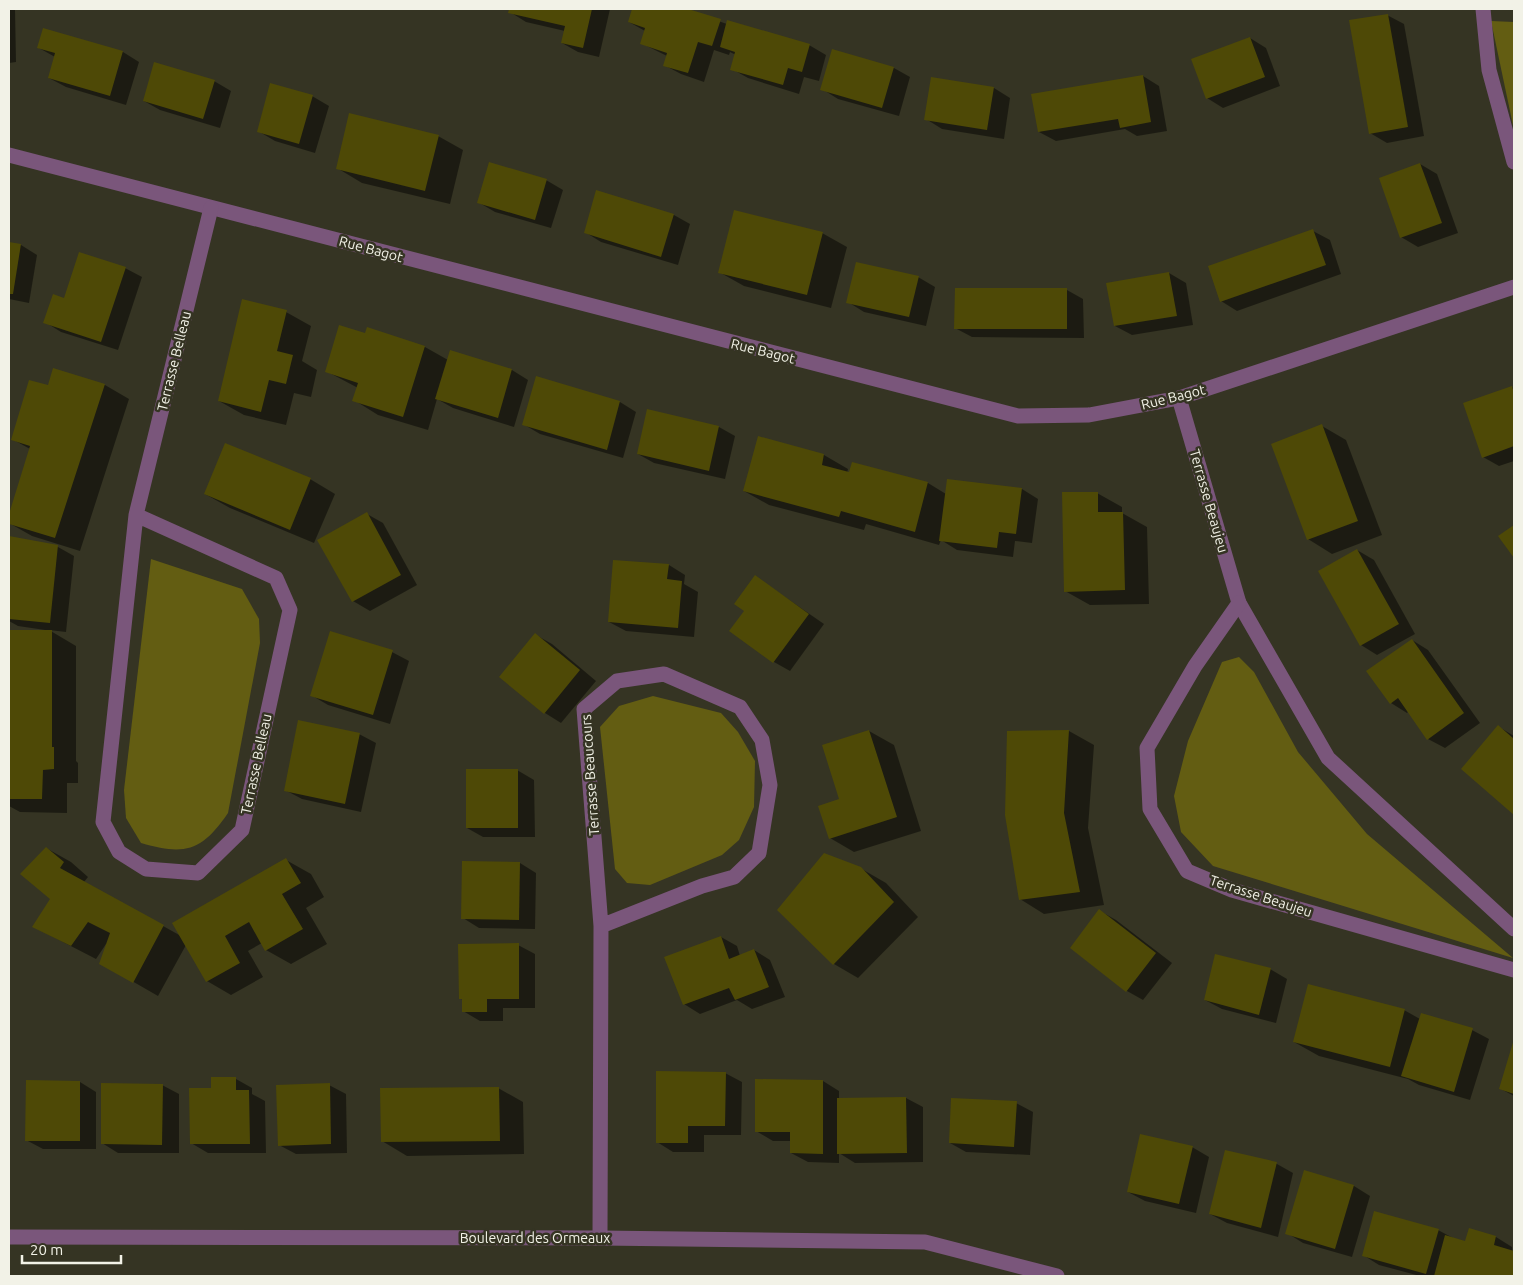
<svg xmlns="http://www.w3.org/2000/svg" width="1523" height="1285" font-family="Ubuntu,sans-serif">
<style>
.green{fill:#635d12}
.shadow{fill:#0007}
.building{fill:#4e4906}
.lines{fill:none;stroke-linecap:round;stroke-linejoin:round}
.minor{stroke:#7a567b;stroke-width:15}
.labels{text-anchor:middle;stroke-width:5;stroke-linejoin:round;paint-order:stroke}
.street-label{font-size:14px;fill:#f2f2e7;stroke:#353423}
</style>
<rect width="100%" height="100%" fill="#353423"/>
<g class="green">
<path d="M 1491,21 L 1514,22 L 1514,130 Z"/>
<path d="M 151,559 L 242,589 L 259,619 L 260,643 L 228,813 C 202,851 185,856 141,843 L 126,818 L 124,790 Z"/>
<path d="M 1239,657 L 1254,672 L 1298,752 L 1367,834 L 1513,958 L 1213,866 L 1181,832 L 1174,796 L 1188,741 L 1222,662 Z"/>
<path d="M 653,696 L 721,713 L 738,732 L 755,761 L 754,807 L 739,840 L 722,855 L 650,885 L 627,883 L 615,869 L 600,727 L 619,706 Z"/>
</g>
<g class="shadow">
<path d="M 9,9 L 15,9 L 16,62 L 9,63 Z"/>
<path d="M 510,9 L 610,9 L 599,57 L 578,52 L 562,43 L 565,31 L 526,22 L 510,12 Z"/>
<path d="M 633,9 L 683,9 L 727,24 L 809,45 L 826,55 L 819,81 L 804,77 L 799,94 L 748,78 L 732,69 L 736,55 L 730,52 L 729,55 L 714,50 L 704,82 L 681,74 L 664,65 L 667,56 L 641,43 L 645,31 L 629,22 Z"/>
<path d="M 1387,15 L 1404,24 L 1424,136 L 1387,143 L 1370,133 Z"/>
<path d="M 44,30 L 123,52 L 139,62 L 126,105 L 66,87 L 49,78 L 55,57 L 39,48 Z"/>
<path d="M 1250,38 L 1266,48 L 1280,86 L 1223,108 L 1207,98 Z"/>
<path d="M 833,50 L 894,68 L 910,77 L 899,116 L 838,99 L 822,89 Z"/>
<path d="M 1143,76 L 1159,86 L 1167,131 L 1137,136 L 1125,129 L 1056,141 L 1039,132 Z"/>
<path d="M 932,78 L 994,88 L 1010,98 L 1004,139 L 942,129 L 926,119 Z"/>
<path d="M 214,81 L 231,91 L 220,128 L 160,110 L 144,101 Z"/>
<path d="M 312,96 L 329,106 L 315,153 L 275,141 L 258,131 Z"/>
<path d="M 438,136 L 463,150 L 450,204 L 362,183 L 337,168 Z"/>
<path d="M 1420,164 L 1437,174 L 1458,233 L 1418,247 L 1401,237 Z"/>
<path d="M 546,180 L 563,190 L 551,228 L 495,212 L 478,202 Z"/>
<path d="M 597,192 L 674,215 L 690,224 L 678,265 L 601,242 L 585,232 Z"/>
<path d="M 1313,231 L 1330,240 L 1341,274 L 1237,311 L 1221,301 Z"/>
<path d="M 822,233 L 847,247 L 831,308 L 744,286 L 719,272 Z"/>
<path d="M 9,243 L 21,245 L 37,255 L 29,303 L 9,299 Z"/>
<path d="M 125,268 L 142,277 L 118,350 L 61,332 L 45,322 L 65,299 Z"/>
<path d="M 1169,273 L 1186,283 L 1193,325 L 1132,335 L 1115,326 L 1107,284 Z"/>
<path d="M 918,277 L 935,287 L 926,326 L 864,312 L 848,302 Z"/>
<path d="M 1067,290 L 1083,299 L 1084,338 L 972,337 L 955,328 Z"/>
<path d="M 286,312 L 311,326 L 302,361 L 317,370 L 311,397 L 294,393 L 286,425 L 244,415 L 219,401 Z"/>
<path d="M 425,347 L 448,360 L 451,352 L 512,370 L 528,380 L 514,427 L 453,408 L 437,399 L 428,430 L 378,415 L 354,400 L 358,388 L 326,371 Z"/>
<path d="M 537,378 L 620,402 L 636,412 L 623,458 L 540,434 L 523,424 Z"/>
<path d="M 105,385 L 129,399 L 80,551 L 32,536 L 9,523 L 30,449 L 12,439 L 49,387 Z"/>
<path d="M 1512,387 L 1514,389 L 1514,461 L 1499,466 L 1483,457 Z"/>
<path d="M 1322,426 L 1346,440 L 1382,535 L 1332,554 L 1308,539 Z"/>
<path d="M 719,427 L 735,436 L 725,479 L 654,463 L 638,454 Z"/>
<path d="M 759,437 L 824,455 L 848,469 L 847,473 L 850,474 L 853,463 L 928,483 L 946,494 L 1022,489 L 1038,499 L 1032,543 L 1015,541 L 1013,557 L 957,550 L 941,540 L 939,545 L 866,524 L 864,530 L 769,505 L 744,491 Z"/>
<path d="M 310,479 L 335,494 L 314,543 L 230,508 L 205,494 Z"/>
<path d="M 1097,493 L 1122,507 L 1122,513 L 1147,527 L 1149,604 L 1090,605 L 1065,591 Z"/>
<path d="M 367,514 L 383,523 L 417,585 L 370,611 L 353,601 Z"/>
<path d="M 9,538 L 58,547 L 74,556 L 66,632 L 49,630 L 76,646 L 76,761 L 78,763 L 78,783 L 67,783 L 67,813 L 20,812 L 9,806 L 9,631 L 45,631 L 45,630 L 18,626 L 9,621 Z"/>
<path d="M 1357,550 L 1374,560 L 1415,634 L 1377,655 L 1361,645 Z"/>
<path d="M 669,565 L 685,575 L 684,584 L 698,592 L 694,637 L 626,631 L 609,622 Z"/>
<path d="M 756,577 L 824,624 L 790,671 L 774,662 L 746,610 Z"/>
<path d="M 536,635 L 552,644 L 596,681 L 561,723 L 545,713 L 501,677 Z"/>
<path d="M 1412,640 L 1428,650 L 1480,723 L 1445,748 L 1428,739 L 1409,711 L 1407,713 L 1391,703 Z"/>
<path d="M 392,652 L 409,661 L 390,724 L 328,705 L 311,695 Z"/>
<path d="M 1499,727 L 1514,736 L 1514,813 L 1463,768 Z"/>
<path d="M 869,731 L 894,745 L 921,831 L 854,852 L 830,838 L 841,800 Z"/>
<path d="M 1069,731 L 1094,745 L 1088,828 L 1104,905 L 1044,914 L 1020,899 L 1008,732 Z"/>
<path d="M 359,734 L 376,743 L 361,812 L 302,799 L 285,790 Z"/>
<path d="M 517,770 L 534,780 L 535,837 L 483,837 L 467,828 Z"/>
<path d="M 46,848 L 71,862 L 88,877 L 84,882 L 181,936 L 286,860 L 311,874 L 324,897 L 306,908 L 327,944 L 291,964 L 266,950 L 262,943 L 248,951 L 263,977 L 231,995 L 207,981 L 186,945 L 158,996 L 125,977 L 106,944 L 96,959 L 34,927 L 52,899 Z"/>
<path d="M 520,863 L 536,873 L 535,929 L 479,928 L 463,918 Z"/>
<path d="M 860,868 L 886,883 L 918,917 L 858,978 L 834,964 L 778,910 Z"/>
<path d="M 1100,911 L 1116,920 L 1172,963 L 1143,1000 L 1127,991 Z"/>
<path d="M 721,937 L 737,946 L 740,956 L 754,950 L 770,960 L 785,997 L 752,1009 L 737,1000 L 700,1014 L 684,1004 Z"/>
<path d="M 518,945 L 535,954 L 535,1008 L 503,1008 L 503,1021 L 480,1021 L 463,1011 L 463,1000 L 460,998 Z"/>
<path d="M 1270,969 L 1287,979 L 1276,1023 L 1222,1009 L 1205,1000 Z"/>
<path d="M 1404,1010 L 1420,1019 L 1472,1030 L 1489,1039 L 1470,1100 L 1419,1085 L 1408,1079 L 1319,1056 L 1294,1042 Z"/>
<path d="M 1514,1042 L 1514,1096 L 1501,1089 Z"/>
<path d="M 725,1073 L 742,1082 L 741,1135 L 704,1135 L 704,1152 L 673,1152 L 657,1142 Z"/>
<path d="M 236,1079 L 252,1088 L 252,1094 L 265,1101 L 266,1153 L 208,1153 L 191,1143 L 212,1089 Z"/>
<path d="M 823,1081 L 839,1091 L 839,1099 L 906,1098 L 923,1107 L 923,1162 L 855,1163 L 839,1153 L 839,1163 L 808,1162 L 791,1153 L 791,1141 L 773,1141 L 756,1131 Z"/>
<path d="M 80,1082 L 96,1092 L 96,1149 L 43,1149 L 26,1140 Z"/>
<path d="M 162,1085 L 179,1094 L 179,1153 L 118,1153 L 102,1143 Z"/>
<path d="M 329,1085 L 346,1094 L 347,1153 L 296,1154 L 279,1145 Z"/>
<path d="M 498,1088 L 523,1102 L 524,1154 L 407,1156 L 382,1141 Z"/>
<path d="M 1016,1103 L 1033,1112 L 1030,1155 L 966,1152 L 950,1143 Z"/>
<path d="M 1192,1147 L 1209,1157 L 1196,1213 L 1145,1201 L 1128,1192 Z"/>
<path d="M 1226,1151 L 1277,1164 L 1293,1173 L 1278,1237 L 1227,1223 L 1210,1214 Z"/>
<path d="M 1305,1172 L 1354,1186 L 1370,1196 L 1352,1257 L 1303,1243 L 1287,1233 Z"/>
<path d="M 1438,1230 L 1453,1238 L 1466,1242 L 1470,1230 L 1496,1237 L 1512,1247 L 1514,1276 L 1420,1276 L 1379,1265 L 1363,1255 Z"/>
</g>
<g class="building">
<path d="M 509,9 L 592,9 L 583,48 L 561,43 L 565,26 L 508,13 Z"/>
<path d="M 632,9 L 688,9 L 721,19 L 712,46 L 698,42 L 688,73 L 663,66 L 667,53 L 640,44 L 645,28 L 628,22 Z"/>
<path d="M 1388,14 L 1408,127 L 1369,134 L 1349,20 Z"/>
<path d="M 727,20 L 810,44 L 802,72 L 788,68 L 783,85 L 730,70 L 735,52 L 720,47 Z"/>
<path d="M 43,28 L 123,51 L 110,96 L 48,78 L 55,53 L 37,48 Z"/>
<path d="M 1250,37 L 1265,77 L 1206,99 L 1191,59 Z"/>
<path d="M 832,49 L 894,67 L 882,108 L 820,90 Z"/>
<path d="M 154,62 L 215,80 L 203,119 L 143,101 Z"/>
<path d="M 1143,75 L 1151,122 L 1120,128 L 1118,119 L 1038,132 L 1031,94 Z"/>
<path d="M 931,77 L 994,87 L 987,130 L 924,120 Z"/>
<path d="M 270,83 L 313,95 L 299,144 L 257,132 Z"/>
<path d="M 349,113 L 439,135 L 425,191 L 336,169 Z"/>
<path d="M 489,162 L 547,179 L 535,220 L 477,203 Z"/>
<path d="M 1420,163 L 1442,223 L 1400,238 L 1379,178 Z"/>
<path d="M 596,190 L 674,214 L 661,257 L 584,233 Z"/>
<path d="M 734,210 L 823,232 L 807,295 L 718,273 Z"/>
<path d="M 1313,229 L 1326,265 L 1220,302 L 1208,266 Z"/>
<path d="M 9,242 L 21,244 L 13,294 L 9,294 Z"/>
<path d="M 79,252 L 126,267 L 101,342 L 43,323 L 53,294 L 64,298 Z"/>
<path d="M 856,262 L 919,276 L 909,317 L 846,303 Z"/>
<path d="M 1169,272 L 1177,316 L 1114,326 L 1106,283 Z"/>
<path d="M 955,288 L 1067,288 L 1067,329 L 954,329 Z"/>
<path d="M 242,299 L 287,310 L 277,351 L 293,355 L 286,384 L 269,380 L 261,412 L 218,401 Z"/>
<path d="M 339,325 L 365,333 L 367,327 L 425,346 L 403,417 L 352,401 L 358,383 L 325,372 Z"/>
<path d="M 450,350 L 512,369 L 498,418 L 435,399 Z"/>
<path d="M 53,368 L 105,384 L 55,538 L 9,524 L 9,514 L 30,446 L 11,440 L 29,380 L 48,385 Z"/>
<path d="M 536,376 L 620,401 L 607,450 L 522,425 Z"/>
<path d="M 1512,386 L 1514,393 L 1514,446 L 1482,458 L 1463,403 Z"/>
<path d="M 647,409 L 719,426 L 709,471 L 637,454 Z"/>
<path d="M 1322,424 L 1358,521 L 1307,540 L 1271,444 Z"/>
<path d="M 758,436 L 824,454 L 822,465 L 849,472 L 852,462 L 928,482 L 915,532 L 841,511 L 839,517 L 743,491 Z"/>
<path d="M 225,443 L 311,478 L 290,530 L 204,494 Z"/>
<path d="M 947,479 L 1022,488 L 1016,534 L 999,532 L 997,548 L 939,541 Z"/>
<path d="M 1062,492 L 1098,492 L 1098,512 L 1123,512 L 1125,590 L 1064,592 Z"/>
<path d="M 367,512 L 401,575 L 352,602 L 317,540 Z"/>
<path d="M 1514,525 L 1514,558 L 1498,536 Z"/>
<path d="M 9,536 L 58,545 L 50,623 L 9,619 Z"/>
<path d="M 1357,549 L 1399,624 L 1360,646 L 1318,571 Z"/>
<path d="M 613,560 L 669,564 L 667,579 L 682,581 L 678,628 L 608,622 Z"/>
<path d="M 755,575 L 809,614 L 773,663 L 729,631 L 744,611 L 734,604 Z"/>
<path d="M 9,630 L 52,630 L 52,747 L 54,747 L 54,769 L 43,770 L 42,799 L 9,799 Z"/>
<path d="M 330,631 L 393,650 L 373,715 L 310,696 Z"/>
<path d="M 535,633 L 580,670 L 544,714 L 499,677 Z"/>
<path d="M 1412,639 L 1464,713 L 1427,740 L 1398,698 L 1390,704 L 1366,671 Z"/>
<path d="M 298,720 L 360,733 L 345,804 L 284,791 Z"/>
<path d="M 1498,725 L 1514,739 L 1514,815 L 1461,769 Z"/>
<path d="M 869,730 L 897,817 L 829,839 L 818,806 L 839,799 L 822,745 Z"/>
<path d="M 1069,730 L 1064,813 L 1080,892 L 1019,900 L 1005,815 L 1007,731 Z"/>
<rect x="466" y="769" width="52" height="59"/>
<path d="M 46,847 L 64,862 L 60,868 L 164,925 L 133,983 L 99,964 L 110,933 L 88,922 L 71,946 L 32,927 L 50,899 L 20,874 Z"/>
<path d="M 824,853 L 861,867 L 894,902 L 833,965 L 777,910 Z"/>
<path d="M 286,858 L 301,883 L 282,894 L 303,929 L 265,951 L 249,922 L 225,936 L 240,963 L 206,982 L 172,923 Z"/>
<path d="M 462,861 L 520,862 L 519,920 L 461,919 Z"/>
<path d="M 1099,909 L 1156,953 L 1126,992 L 1070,948 Z"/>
<path d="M 721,936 L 729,959 L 754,949 L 769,987 L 735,1000 L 729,988 L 683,1005 L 664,957 Z"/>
<path d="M 519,943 L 519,999 L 487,999 L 487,1012 L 462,1012 L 462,999 L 459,999 L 458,944 Z"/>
<path d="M 1215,954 L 1271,968 L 1259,1015 L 1204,1000 Z"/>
<path d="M 1308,984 L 1405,1009 L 1390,1067 L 1293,1042 Z"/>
<path d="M 1421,1013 L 1473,1028 L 1454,1092 L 1401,1076 Z"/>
<path d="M 1514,1039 L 1514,1094 L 1499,1089 Z"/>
<path d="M 656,1071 L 726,1072 L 725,1126 L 688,1126 L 688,1143 L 656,1143 Z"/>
<path d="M 211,1077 L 236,1077 L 236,1090 L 249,1090 L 250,1144 L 190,1144 L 189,1088 L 211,1088 Z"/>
<path d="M 755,1079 L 823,1080 L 823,1154 L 790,1153 L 790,1132 L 755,1132 Z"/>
<path d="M 26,1080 L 80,1081 L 80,1141 L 25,1141 Z"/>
<path d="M 101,1083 L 163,1084 L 162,1145 L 101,1144 Z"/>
<path d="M 330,1083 L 331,1144 L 278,1146 L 276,1085 Z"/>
<path d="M 499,1087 L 500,1141 L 381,1142 L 380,1088 Z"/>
<path d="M 906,1097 L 907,1153 L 837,1154 L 837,1098 Z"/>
<path d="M 951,1098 L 1017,1101 L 1014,1147 L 949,1143 Z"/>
<path d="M 1140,1134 L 1193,1146 L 1179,1204 L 1127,1192 Z"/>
<path d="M 1225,1150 L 1277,1162 L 1261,1228 L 1209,1214 Z"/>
<path d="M 1304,1170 L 1354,1185 L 1335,1249 L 1285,1234 Z"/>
<path d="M 1374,1211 L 1439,1229 L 1426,1274 L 1362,1256 Z"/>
<path d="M 1469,1228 L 1496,1236 L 1494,1245 L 1514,1251 L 1514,1276 L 1434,1276 L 1445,1235 L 1465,1241 Z"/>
</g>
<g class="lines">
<g class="minor">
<path d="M 1483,9 L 1489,70 L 1514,162"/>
<path d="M 9,155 L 1018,416 L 1089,415 L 1179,398 L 1514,287"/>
<path d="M 1179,398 L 1239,603 L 1328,758 L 1514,929"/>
<path d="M 136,515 L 276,578 L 290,610 L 242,830 L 198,873 L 146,869 L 119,852 L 103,822 L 136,515 L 211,208"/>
<path d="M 1239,603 L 1195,666 L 1147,748 L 1150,809 L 1187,871 L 1232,890 L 1514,970"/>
<path d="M 9,1237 L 600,1238 L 925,1242 L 1057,1276"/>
<path d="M 600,1238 L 601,926 L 584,709 L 617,681 L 664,674 L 740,707 L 762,740 L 770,785 L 759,853 L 734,877 L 702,886 L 601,926"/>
</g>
</g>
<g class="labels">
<g class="street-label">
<text transform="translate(371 249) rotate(15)" y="5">Rue Bagot</text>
<text transform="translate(763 351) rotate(14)" y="5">Rue Bagot</text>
<text transform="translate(174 361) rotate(-76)" y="5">Terrasse Belleau</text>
<text transform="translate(1173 397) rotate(-14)" y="5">Rue Bagot</text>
<text transform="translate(1209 501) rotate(74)" y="5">Terrasse Beaujeu</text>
<text transform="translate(256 764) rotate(-78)" y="5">Terrasse Belleau</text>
<text transform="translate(590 775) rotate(-94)" y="5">Terrasse Beaucours</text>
<text transform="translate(1261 896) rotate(18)" y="5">Terrasse Beaujeu</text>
<text x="535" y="1243">Boulevard des Ormeaux</text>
</g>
</g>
<rect width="1523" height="1285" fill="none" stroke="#f2f2e7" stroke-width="20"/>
<path d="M22 1255v8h99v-8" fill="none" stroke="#f2f2e7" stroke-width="2.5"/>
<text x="30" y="1255" font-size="15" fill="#f2f2e7" stroke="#353423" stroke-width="4" paint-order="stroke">20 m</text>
</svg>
